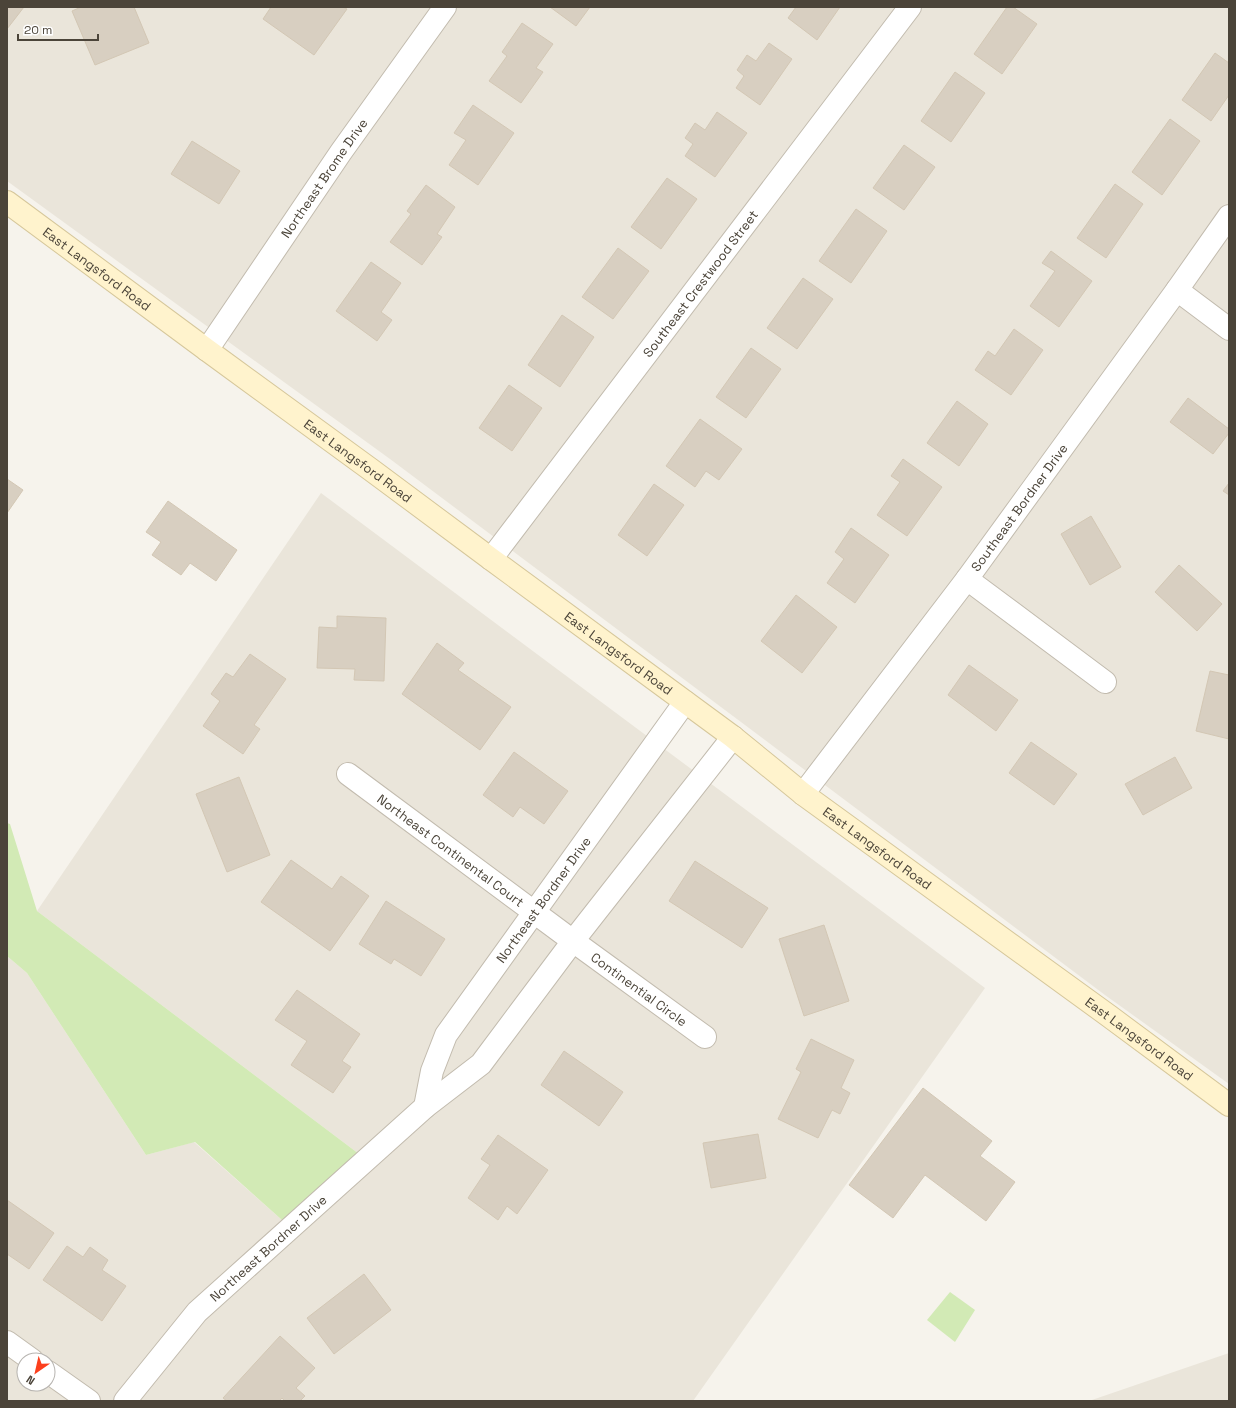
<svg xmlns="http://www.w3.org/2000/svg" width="1236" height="1408" font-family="'Space Grotesk',sans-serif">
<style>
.residential{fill:#eae5da;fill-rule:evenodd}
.green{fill:#d2eab5}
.building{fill:#d8cfc1;stroke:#d3c7b4}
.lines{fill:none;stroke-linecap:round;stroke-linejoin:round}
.street-casing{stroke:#c2bbae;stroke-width:24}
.secondary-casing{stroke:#d6c79b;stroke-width:24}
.street{stroke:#fff;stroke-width:22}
.secondary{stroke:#fff3cd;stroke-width:22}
.labels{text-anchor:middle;stroke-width:3;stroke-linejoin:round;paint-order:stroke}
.street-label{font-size:13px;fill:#4b4439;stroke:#fff}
</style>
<rect width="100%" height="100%" fill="#f6f3ec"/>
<g class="residential">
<path d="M 7,7 L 1229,7 L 1229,1084 L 1105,995 L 390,459 L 7,181 Z"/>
<path d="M 321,493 L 985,988 L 693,1401 L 7,1401 L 7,956 L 27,973 L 146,1155 L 194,1142 L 282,1220 L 363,1157 L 37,911 ZM 24,1360 L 48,1360 L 48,1384 L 24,1384 Z"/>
<path d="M 1229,1353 L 1229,1401 L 1089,1401 Z"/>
</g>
<g class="green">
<path d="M 7,823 L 10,824 L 37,911 L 363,1157 L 316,1200 L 282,1220 L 195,1142 L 146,1155 L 27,973 L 7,956 Z"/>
<path d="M 950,1292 L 975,1310 L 955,1342 L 927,1320 Z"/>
</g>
<g class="building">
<path d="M 7,7 L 24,7 L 7,29 Z"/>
<path d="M 81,7 L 134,7 L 149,43 L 95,65 L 72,11 Z"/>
<path d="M 271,7 L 343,7 L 347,9 L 314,55 L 263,19 Z"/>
<path d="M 550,7 L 590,7 L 576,26 Z"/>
<path d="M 796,7 L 840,7 L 817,40 L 788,18 Z"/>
<path d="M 1007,7 L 1013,7 L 1037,24 L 1002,74 L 974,54 Z"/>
<path d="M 522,23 L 553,44 L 536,68 L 543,72 L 521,103 L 489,81 L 507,56 L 502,52 Z"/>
<path d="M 769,43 L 792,59 L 760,105 L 736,88 L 744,76 L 737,70 L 747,55 L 756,61 Z"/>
<path d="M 1215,53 L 1229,63 L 1229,95 L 1211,121 L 1182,100 Z"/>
<path d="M 955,72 L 985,93 L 951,142 L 921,121 Z"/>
<path d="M 473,105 L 514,133 L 478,185 L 449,165 L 466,140 L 454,133 Z"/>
<path d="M 717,112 L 747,133 L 715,177 L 685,156 L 693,144 L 685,138 L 695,123 L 705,130 Z"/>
<path d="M 1170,119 L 1200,141 L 1162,195 L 1132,172 Z"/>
<path d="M 192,141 L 240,171 L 219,204 L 171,174 Z"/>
<path d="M 904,145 L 935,167 L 904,210 L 873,188 Z"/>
<path d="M 667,178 L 697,199 L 661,249 L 631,227 Z"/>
<path d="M 1115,184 L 1143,204 L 1106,258 L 1077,238 Z"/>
<path d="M 426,185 L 455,207 L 437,234 L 442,237 L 422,265 L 390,242 L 411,214 L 407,211 Z"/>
<path d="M 856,209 L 887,231 L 851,283 L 819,261 Z"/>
<path d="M 618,248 L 649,271 L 613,319 L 582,297 Z"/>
<path d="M 1051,251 L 1092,281 L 1059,327 L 1030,306 L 1055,271 L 1042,263 Z"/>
<path d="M 371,262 L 401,283 L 381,312 L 392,320 L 377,341 L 336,311 Z"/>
<path d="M 803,278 L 833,299 L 797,349 L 767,328 Z"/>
<path d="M 562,315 L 594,337 L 560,387 L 528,365 Z"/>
<path d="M 1014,329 L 1043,350 L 1011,395 L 975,370 L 988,351 L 995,356 Z"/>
<path d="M 751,348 L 781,369 L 746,418 L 716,397 Z"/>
<path d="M 509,385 L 542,408 L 512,451 L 479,428 Z"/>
<path d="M 1188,398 L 1229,429 L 1229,433 L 1213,454 L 1170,422 Z"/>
<path d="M 957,401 L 988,424 L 959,466 L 927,443 Z"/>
<path d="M 700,419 L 742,449 L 719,480 L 706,471 L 695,487 L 666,466 Z"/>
<path d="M 903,459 L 942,487 L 907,536 L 877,515 L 900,482 L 891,476 Z"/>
<path d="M 7,479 L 23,490 L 7,513 Z"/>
<path d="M 1229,483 L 1229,495 L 1223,491 Z"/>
<path d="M 654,484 L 684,505 L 647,556 L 618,535 Z"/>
<path d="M 168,501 L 237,550 L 216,581 L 190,563 L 181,575 L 152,555 L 161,542 L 146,532 Z"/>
<path d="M 1091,516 L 1121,567 L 1090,585 L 1061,534 Z"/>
<path d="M 851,528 L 889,555 L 855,603 L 827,583 L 844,559 L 835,552 Z"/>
<path d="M 1179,565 L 1222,604 L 1197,631 L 1155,592 Z"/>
<path d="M 796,595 L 837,627 L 802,673 L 761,641 Z"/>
<path d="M 337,616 L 386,618 L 384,681 L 354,680 L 355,669 L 317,668 L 319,627 L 337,628 Z"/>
<path d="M 437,643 L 464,663 L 458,670 L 511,707 L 480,750 L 402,694 Z"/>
<path d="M 250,654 L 286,679 L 254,725 L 260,729 L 243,754 L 203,726 L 220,701 L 211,694 L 226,673 L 233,677 Z"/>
<path d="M 969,665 L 1018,700 L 996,731 L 948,695 Z"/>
<path d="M 1210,671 L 1229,675 L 1229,739 L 1196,731 Z"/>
<path d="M 1031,742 L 1077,774 L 1054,805 L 1009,773 Z"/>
<path d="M 514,752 L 568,791 L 544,824 L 520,807 L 513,817 L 483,795 Z"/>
<path d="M 1175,757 L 1192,788 L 1143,815 L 1125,784 Z"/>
<path d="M 239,777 L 270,855 L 227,872 L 196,794 Z"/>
<path d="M 291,860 L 332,889 L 341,876 L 369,896 L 330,951 L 261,902 Z"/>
<path d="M 695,861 L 768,908 L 742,948 L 669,901 Z"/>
<path d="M 386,901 L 445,939 L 421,976 L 394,959 L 391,964 L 359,944 Z"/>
<path d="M 824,925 L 849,1001 L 804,1016 L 779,939 Z"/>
<path d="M 297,990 L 360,1034 L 342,1061 L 351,1067 L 333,1093 L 291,1065 L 307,1041 L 275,1020 Z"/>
<path d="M 811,1039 L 854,1060 L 841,1088 L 850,1093 L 840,1114 L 832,1110 L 818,1138 L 778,1119 L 801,1072 L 796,1069 Z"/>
<path d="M 564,1051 L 623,1092 L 599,1126 L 541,1085 Z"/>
<path d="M 923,1088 L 992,1141 L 980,1156 L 1015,1182 L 986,1221 L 925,1175 L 893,1218 L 849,1185 Z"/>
<path d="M 758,1134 L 766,1178 L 711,1188 L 703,1143 Z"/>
<path d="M 498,1135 L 548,1170 L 517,1214 L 507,1206 L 498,1220 L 468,1198 L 490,1165 L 481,1159 Z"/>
<path d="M 7,1200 L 54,1233 L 29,1269 L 7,1254 Z"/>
<path d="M 67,1246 L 83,1257 L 90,1247 L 108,1260 L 102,1270 L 126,1286 L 102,1321 L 43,1280 Z"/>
<path d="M 364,1274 L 391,1310 L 334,1354 L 307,1318 Z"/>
<path d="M 280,1336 L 315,1368 L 296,1388 L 305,1396 L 300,1401 L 285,1401 L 282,1398 L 279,1401 L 227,1401 L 223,1398 Z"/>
</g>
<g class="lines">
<defs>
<g id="street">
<path d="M 1177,290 L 1229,329"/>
<path id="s1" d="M 207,350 L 341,152 L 445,7"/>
<path id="s2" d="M 491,559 L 910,7"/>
<path d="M 967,579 L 1105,682"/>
<path id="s3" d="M 348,774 L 573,941 L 705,1037"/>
<path id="s4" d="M 803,794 L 967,579 L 1177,290 L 1229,216"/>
<path id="s5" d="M 425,1107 L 432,1071 L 446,1035 L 685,702"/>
<path d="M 7,1342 L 32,1360"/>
<path d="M 48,1372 L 89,1401"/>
<path id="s6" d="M 125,1401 L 197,1312 L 425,1107 L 481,1064 L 573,941 L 733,737"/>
</g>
<g id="secondary">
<path id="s7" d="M 7,202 L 207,350 L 370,469 L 491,559 L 733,737 L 803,794 L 1109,1016 L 1229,1105"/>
</g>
</defs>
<use href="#street" class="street-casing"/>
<use href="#secondary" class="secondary-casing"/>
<use href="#street" class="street"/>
<use href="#secondary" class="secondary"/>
</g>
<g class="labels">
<g class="street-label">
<text dy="5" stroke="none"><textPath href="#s1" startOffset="208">Northeast Brome Drive</textPath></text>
<text dy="5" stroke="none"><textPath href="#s7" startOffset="112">East Langsford Road</textPath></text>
<text dy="5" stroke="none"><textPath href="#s2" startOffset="346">Southeast Crestwood Street</textPath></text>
<text dy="5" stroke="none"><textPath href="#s7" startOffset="436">East Langsford Road</textPath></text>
<text dy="5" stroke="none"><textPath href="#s4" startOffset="359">Southeast Bordner Drive</textPath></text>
<text dy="5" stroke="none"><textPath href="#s7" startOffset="760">East Langsford Road</textPath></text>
<text dy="5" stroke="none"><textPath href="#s7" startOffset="1084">East Langsford Road</textPath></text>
<text dy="5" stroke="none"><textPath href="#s3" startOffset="128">Northeast Continental Court</textPath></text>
<text dy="5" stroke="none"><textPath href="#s5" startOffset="242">Northeast Bordner Drive</textPath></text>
<text dy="5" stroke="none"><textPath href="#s3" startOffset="362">Continential Circle</textPath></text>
<text dy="5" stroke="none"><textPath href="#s7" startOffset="1408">East Langsford Road</textPath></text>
<text dy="5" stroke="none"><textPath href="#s6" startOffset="210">Northeast Bordner Drive</textPath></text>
</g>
</g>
<rect width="1236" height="1408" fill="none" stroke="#4b4439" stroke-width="16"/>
<g transform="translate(36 1372) rotate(214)"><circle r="19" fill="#ffffff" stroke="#b7b4b0"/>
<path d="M0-3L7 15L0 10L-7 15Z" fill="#fc3f1d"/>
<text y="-6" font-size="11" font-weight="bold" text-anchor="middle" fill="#4b4439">N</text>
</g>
<path d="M18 34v6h80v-6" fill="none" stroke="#4b4439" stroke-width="2"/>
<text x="24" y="34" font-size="12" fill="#4b4439" stroke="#ffffff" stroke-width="3" paint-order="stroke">20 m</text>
</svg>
